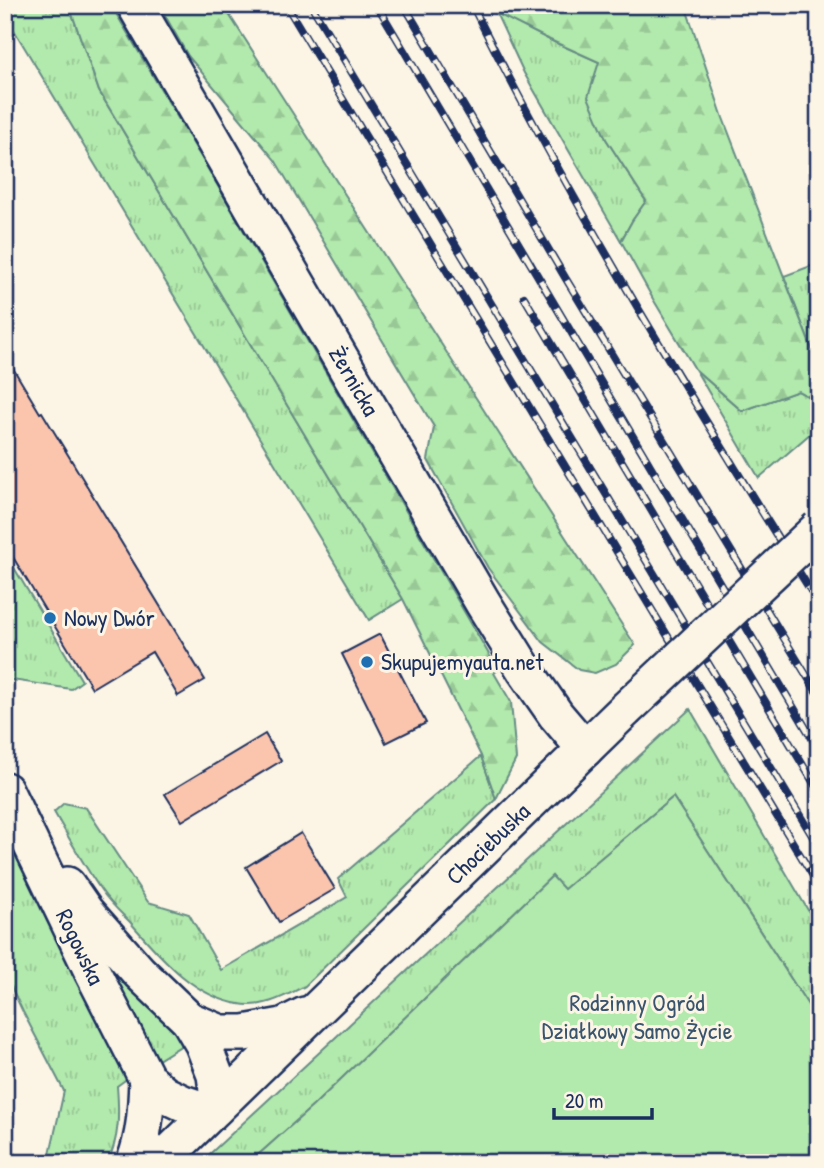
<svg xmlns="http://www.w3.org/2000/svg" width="824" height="1168" font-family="'Patrick Hand',sans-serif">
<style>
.grass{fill:url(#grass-tufts);stroke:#668c85;stroke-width:2}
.forest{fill:url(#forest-firs);stroke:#668c85;stroke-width:2}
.garden{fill:#b2e9ac;stroke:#668c85;stroke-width:2}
.building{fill:#fbc5ad;stroke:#1b2f5e;stroke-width:2}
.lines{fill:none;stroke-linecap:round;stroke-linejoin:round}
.minor-casing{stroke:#1b2f5e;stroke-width:40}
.minor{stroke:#fcf5e5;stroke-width:35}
.rail-casing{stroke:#1b2f5e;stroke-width:8}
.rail{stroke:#fcf5e5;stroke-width:5;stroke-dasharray:16;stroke-linecap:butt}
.minor-bridge-casing{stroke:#1b2f5e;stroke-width:40;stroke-linecap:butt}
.minor-bridge{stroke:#fcf5e5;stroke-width:35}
.poi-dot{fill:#1f6fb2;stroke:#fcf5e5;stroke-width:2.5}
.labels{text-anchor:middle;stroke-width:6;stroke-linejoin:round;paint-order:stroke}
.street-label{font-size:24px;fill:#1b2f5e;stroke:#fcf5e5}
.poi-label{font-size:24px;fill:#1b2f5e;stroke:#fcf5e5;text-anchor:start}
.park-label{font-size:24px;fill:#39546e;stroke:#fcf5e5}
</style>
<defs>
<pattern id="grass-tufts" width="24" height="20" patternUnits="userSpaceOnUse" patternTransform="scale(1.75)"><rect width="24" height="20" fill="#b2e9ac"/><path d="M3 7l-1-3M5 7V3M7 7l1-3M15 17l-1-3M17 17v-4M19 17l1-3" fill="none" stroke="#98c896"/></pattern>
<pattern id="forest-firs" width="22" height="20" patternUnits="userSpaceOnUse" patternTransform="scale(1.75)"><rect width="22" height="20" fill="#b2e9ac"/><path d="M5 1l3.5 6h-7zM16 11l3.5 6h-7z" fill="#98c896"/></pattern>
</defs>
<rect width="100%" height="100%" fill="#fcf5e5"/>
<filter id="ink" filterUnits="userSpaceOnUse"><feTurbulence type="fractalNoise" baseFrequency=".0143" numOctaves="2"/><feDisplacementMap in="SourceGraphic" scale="14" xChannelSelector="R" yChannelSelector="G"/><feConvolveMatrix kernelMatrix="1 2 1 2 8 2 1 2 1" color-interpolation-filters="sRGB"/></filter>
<g filter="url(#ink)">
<g class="grass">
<path d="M 5,5 L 69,5 L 99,91 L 403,599 L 369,620 L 14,30 L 5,16 Z"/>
<path d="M 496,13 L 550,40 L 599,62 L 606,139 L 646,201 L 632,221 L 621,241 L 524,73 Z"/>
<path d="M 819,263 L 819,368 L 784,276 Z"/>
<path d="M 695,369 L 742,411 L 798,391 L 819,402 L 819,426 L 759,478 Z"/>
<path d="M 7,556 L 82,681 L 71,689 L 5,679 L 5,557 Z"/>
<path d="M 690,709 L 819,929 L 819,1022 L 673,797 L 564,890 L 552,876 L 313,1106 L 249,1163 L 200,1163 Z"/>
<path d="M 481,756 L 496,799 L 305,986 C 285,996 262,1009 239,1004 C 192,996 160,956 130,922 C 120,912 109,902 101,890 C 84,866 69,838 54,812 L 64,803 L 86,808 L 148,902 L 189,914 L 221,970 L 347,897 L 338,879 Z"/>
<path d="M 5,834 L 128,1078 L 117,1086 C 119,1112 120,1138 107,1163 L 48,1163 L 64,1091 L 23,1012 L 5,974 Z"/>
<path d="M 117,971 L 183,1041 L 182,1045 L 155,1062 L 110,975 L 112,972 Z"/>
</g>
<g class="forest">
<path d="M 69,5 L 111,5 L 201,157 L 498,670 L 494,673 L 511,702 L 516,759 L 496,799 L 481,756 L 403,599 L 99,91 Z"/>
<path d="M 159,5 L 223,5 L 635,645 L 616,664 L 595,673 L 579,670 L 543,642 L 488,568 L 428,460 L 434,427 L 275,160 L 188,56 Z"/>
<path d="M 492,5 L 685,5 L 723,118 L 819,368 L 819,402 L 798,391 L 742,411 L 695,369 L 653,299 L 621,241 L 632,221 L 646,201 L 606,139 L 588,97 L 599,62 L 550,40 L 496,13 Z"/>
</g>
<path class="garden" d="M 673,797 L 819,1022 L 819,1163 L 249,1163 L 313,1106 L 552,876 L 564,889 Z"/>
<g class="building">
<path d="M 5,355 L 40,413 L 42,412 L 205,680 L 178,696 L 152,652 L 92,688 L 5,544 Z"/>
<path d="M 380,634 L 426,723 L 386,743 L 342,654 Z"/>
<path d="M 265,734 L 281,761 L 182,821 L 165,794 Z"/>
<path d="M 301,833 L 335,889 L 279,922 L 246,867 Z"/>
</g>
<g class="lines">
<defs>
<g id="minor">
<path d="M 135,5 L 483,603 L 524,669 L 556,715 L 585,749"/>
<path d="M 5,790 L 93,973 L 147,1079 L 164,1094 L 183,1103 L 201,1109 L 215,1108"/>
<path d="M 67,885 L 85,911 L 139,972 L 189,1020 L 203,1044 L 215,1075 L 217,1090 L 215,1108"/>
<path d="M 189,1020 L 221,1033 L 244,1033 L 283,1026 L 305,1015"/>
<path d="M 134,1163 C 145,1136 146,1108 147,1079"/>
<path d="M 159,1163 L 625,710"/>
</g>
</defs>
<use href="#minor" class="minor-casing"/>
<use href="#minor" class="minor"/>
<defs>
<g id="rail">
<path d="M 286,5 L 819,886"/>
<path d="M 311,5 L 819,847"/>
<path d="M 377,5 L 819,750"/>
<path d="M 404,5 L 566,279 L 819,696"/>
<path d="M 472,5 C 575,212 697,408 819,604"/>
<path d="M 524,297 L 819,792"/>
</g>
</defs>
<use href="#rail" class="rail-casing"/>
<use href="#rail" class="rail"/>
<defs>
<path id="minor-bridge" d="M 625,710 L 819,528"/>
</defs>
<use href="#minor-bridge" class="minor-bridge-casing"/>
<use href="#minor-bridge" class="minor-bridge"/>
</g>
</g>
<g class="poi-dot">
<circle cx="50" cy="618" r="7"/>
<circle cx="367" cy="662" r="7"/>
</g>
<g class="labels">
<g class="street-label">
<text transform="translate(354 381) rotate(60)" y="8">Żernicka</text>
<text transform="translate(488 844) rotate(-44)" y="8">Chociebuska</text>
<text transform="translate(80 947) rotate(64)" y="8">Rogowska</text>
</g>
<g class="poi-label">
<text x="64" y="626">Nowy Dwór</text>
<text x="381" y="670">Skupujemyauta.net</text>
</g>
<g class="park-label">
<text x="637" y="1011">Rodzinny Ogród<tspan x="637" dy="28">Działkowy Samo Życie</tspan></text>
</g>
</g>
<rect width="824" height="1168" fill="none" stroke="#fcf5e5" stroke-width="28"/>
<rect x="14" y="14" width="796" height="1140" fill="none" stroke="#1b2f5e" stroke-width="2.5" filter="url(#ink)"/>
<path d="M554 1108v10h98v-10" fill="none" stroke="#1b2f5e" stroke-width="3.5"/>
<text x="565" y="1108" font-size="21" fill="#1b2f5e" stroke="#fcf5e5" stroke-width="5" paint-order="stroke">20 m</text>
</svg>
